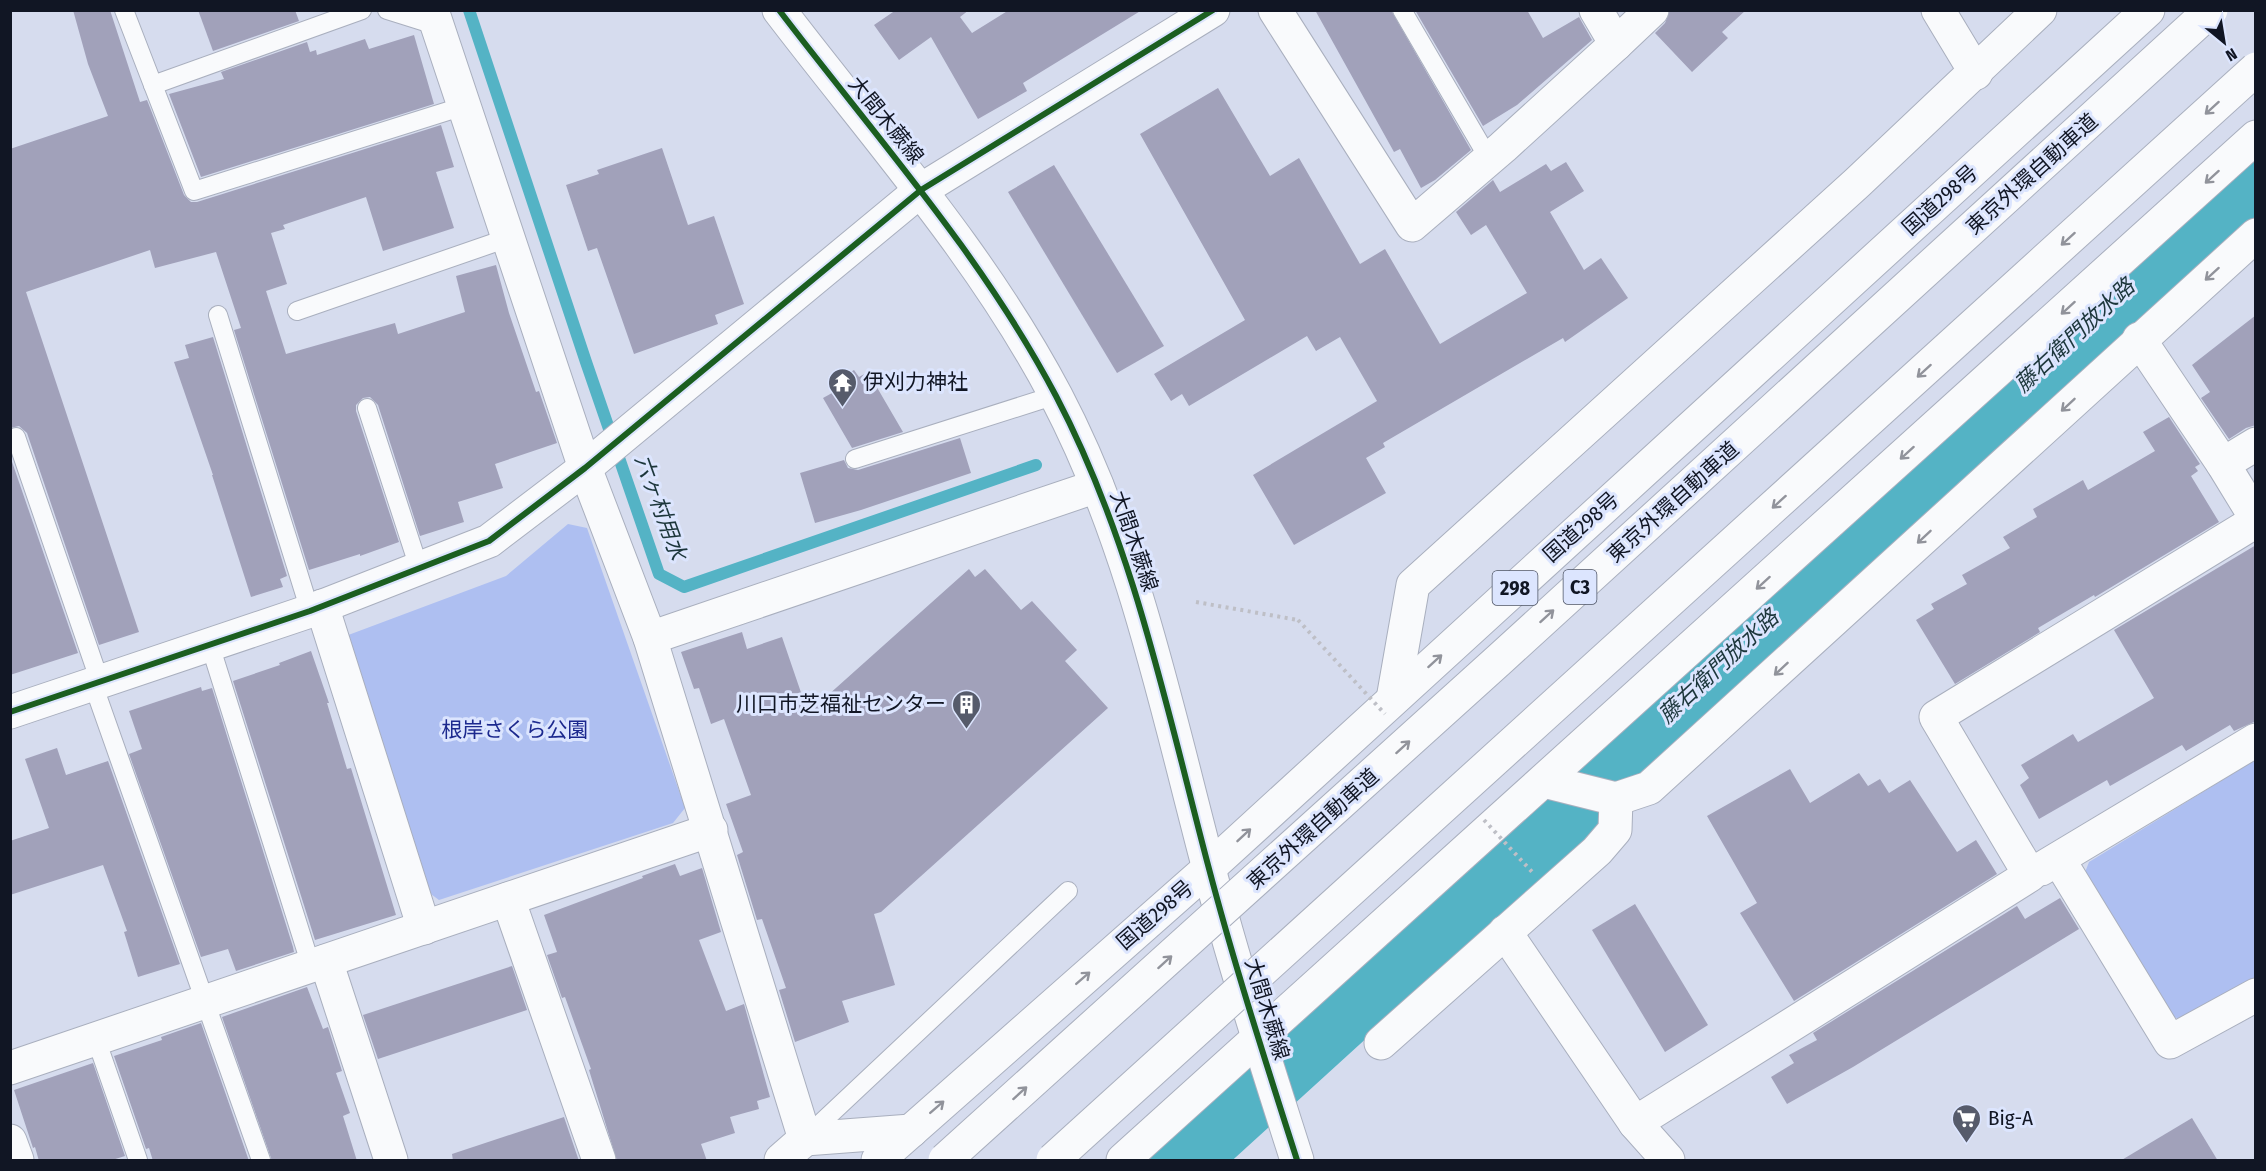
<svg xmlns="http://www.w3.org/2000/svg" width="2266" height="1171" font-family="'Fira Sans Condensed','Noto Sans JP',sans-serif">
<style>
.green{fill:#aebff1}
.lines{fill:none;stroke-linecap:round;stroke-linejoin:round}
.stream{stroke:#54b3c5;stroke-width:12}
.river{stroke:#54b3c5;stroke-width:75}
.building{fill:#a1a1ba}
.service-casing{stroke:#a9afbe;stroke-width:20}
.minor-casing{stroke:#a9afbe;stroke-width:35}
.secondary-casing{stroke:#a9afbe;stroke-width:35}
.trunk-casing{stroke:#a9afbe;stroke-width:35}
.path{stroke:#bebfc6;stroke-width:4;stroke-dasharray:3 4.5;stroke-linecap:butt}
.service{stroke:#f9fafc;stroke-width:18}
.minor{stroke:#f9fafc;stroke-width:33}
.secondary{stroke:#f9fafc;stroke-width:33}
.trunk{stroke:#f9fafc;stroke-width:33}
.motorway-bridge-casing{stroke:#a9afbe;stroke-width:35;stroke-linecap:butt}
.path-bridge{stroke:#bebfc6;stroke-width:4;stroke-dasharray:3 4.5;stroke-linecap:butt}
.motorway-bridge{stroke:#f9fafc;stroke-width:33}
.cycleway-casing{stroke:#dce5fe;stroke-width:10}
.cycleway{stroke:#1b5e20;stroke-width:6}
.oneway{stroke:#91939b}
.labels{text-anchor:middle;stroke-width:6;stroke-linejoin:round;paint-order:stroke}
.shield{fill:#dce5fe;stroke:#4e5465;stroke-width:1.5}
.shield-label{font-size:20px;font-weight:bold;fill:#111624}
.street-label{font-size:21px;fill:#111624;stroke:#dce5fe}
.poi-label{font-size:21px;fill:#111624;stroke:#dce5fe;text-anchor:start}
.park-label{font-size:21px;fill:#1c298e;stroke:#dce5fe}
.water-label{font-size:22px;font-style:italic;fill:#1c363b;stroke:#dce5fe}
</style>
<rect width="100%" height="100%" fill="#d6dcee"/>
<g class="green">
<path d="M 568,524 L 587,528 L 685,808 L 673,823 L 439,900 L 424,889 L 343,637 L 506,576 Z"/>
<path d="M 2255,760 L 2255,977 L 2184,1019 L 2171,1017 L 2084,875 L 2089,862 Z"/>
</g>
<g class="lines">
<path class="stream" d="M 469,10 L 586,362 L 659,574 L 684,587 L 1036,465"/>
<path class="river" d="M 1177,1160 L 1658,722 L 2256,167"/>
</g>
<g class="building">
<path d="M 73,10 L 110,10 L 140,102 L 147,100 L 184,195 L 191,202 L 197,202 L 441,125 L 454,167 L 436,172 L 454,228 L 383,251 L 366,197 L 283,225 L 285,229 L 271,233 L 287,284 L 266,291 L 286,354 L 395,323 L 398,334 L 465,312 L 456,276 L 496,265 L 509,313 L 536,392 L 539,391 L 557,443 L 495,464 L 503,488 L 458,502 L 464,522 L 420,536 L 378,405 L 370,397 L 363,398 L 356,405 L 356,411 L 399,542 L 360,556 L 360,554 L 309,570 L 234,330 L 241,328 L 216,252 L 155,268 L 150,250 L 26,292 L 139,632 L 99,645 L 27,433 L 19,426 L 10,428 L 10,149 L 108,116 L 88,64 Z"/>
<path d="M 198,10 L 295,10 L 299,21 L 213,51 Z"/>
<path d="M 896,10 L 969,10 L 960,17 L 972,33 L 1009,10 L 1142,10 L 1023,83 L 1027,91 L 978,119 L 931,37 L 899,60 L 874,25 Z"/>
<path d="M 1315,10 L 1391,10 L 1471,150 L 1435,180 L 1421,188 L 1400,149 L 1394,152 Z"/>
<path d="M 1415,10 L 1527,10 L 1543,38 L 1579,17 L 1592,40 L 1517,105 L 1483,126 Z"/>
<path d="M 1670,10 L 1746,10 L 1722,32 L 1728,38 L 1692,72 L 1655,33 L 1665,23 Z"/>
<path d="M 414,35 L 434,104 L 201,177 L 169,94 L 224,79 L 221,72 L 307,42 L 310,52 L 316,50 L 317,55 L 365,39 L 369,49 Z"/>
<path d="M 1218,88 L 1270,176 L 1299,158 L 1360,264 L 1385,249 L 1440,344 L 1527,293 L 1486,225 L 1471,235 L 1456,212 L 1493,180 L 1500,192 L 1546,164 L 1551,171 L 1566,162 L 1584,191 L 1550,212 L 1584,270 L 1601,258 L 1628,298 L 1565,342 L 1563,338 L 1383,443 L 1385,447 L 1366,458 L 1386,493 L 1294,545 L 1253,475 L 1377,401 L 1340,337 L 1316,351 L 1307,336 L 1189,406 L 1182,394 L 1171,401 L 1154,374 L 1245,320 L 1140,134 Z"/>
<path d="M 662,148 L 688,225 L 714,216 L 744,304 L 715,315 L 718,324 L 634,354 L 597,248 L 588,251 L 566,185 L 599,174 L 597,170 Z"/>
<path d="M 1054,165 L 1164,346 L 1117,373 L 1008,192 Z"/>
<path d="M 2256,315 L 2256,425 L 2246,428 L 2229,439 L 2201,398 L 2210,392 L 2192,365 Z"/>
<path d="M 213,337 L 287,576 L 280,579 L 283,587 L 251,597 L 212,475 L 213,475 L 174,362 L 189,358 L 185,345 Z"/>
<path d="M 854,370 L 859,377 L 868,372 L 903,432 L 852,448 L 823,398 L 832,393 L 828,386 Z"/>
<path d="M 2169,417 L 2200,464 L 2195,467 L 2198,471 L 2191,476 L 2219,522 L 2095,597 L 2094,595 L 2038,628 L 2040,632 L 1955,684 L 1916,620 L 1934,609 L 1931,604 L 1967,584 L 1962,575 L 2010,548 L 2003,537 L 2037,517 L 2033,509 L 2083,480 L 2088,490 L 2155,451 L 2143,432 Z"/>
<path d="M 960,438 L 971,473 L 861,510 L 815,523 L 800,473 L 844,460 L 848,468 L 858,470 Z"/>
<path d="M 10,456 L 78,653 L 10,675 Z"/>
<path d="M 2256,545 L 2256,721 L 2234,731 L 2230,725 L 2186,751 L 2182,745 L 2110,786 L 2107,780 L 2039,819 L 2020,785 L 2029,778 L 2021,765 L 2073,734 L 2078,742 L 2154,698 L 2114,630 Z"/>
<path d="M 969,569 L 975,577 L 985,569 L 1021,610 L 1032,601 L 1077,650 L 1065,661 L 1108,708 L 881,912 L 874,914 L 895,985 L 842,1001 L 849,1022 L 795,1042 L 779,990 L 786,988 L 762,919 L 757,920 L 737,855 L 743,852 L 726,804 L 751,795 L 724,719 L 711,724 L 699,688 L 694,689 L 681,652 L 742,632 L 747,649 L 782,637 L 808,713 Z"/>
<path d="M 311,651 L 329,703 L 327,703 L 347,769 L 351,768 L 396,915 L 315,940 L 233,681 L 280,665 L 279,663 Z"/>
<path d="M 201,687 L 202,691 L 212,688 L 293,947 L 294,952 L 236,971 L 228,949 L 201,957 L 129,754 L 142,749 L 129,711 Z"/>
<path d="M 57,748 L 66,775 L 108,761 L 180,964 L 138,977 L 124,932 L 127,931 L 103,865 L 10,895 L 10,841 L 49,828 L 25,759 Z"/>
<path d="M 1790,769 L 1810,803 L 1859,773 L 1868,786 L 1880,779 L 1889,793 L 1910,780 L 1957,852 L 1976,840 L 1997,874 L 1794,1001 L 1740,913 L 1757,903 L 1707,816 Z"/>
<path d="M 675,864 L 680,876 L 702,868 L 721,932 L 699,940 L 726,1011 L 744,1004 L 770,1097 L 757,1101 L 759,1109 L 730,1117 L 735,1133 L 701,1144 L 707,1161 L 617,1161 L 589,1070 L 591,1069 L 565,997 L 562,998 L 547,955 L 557,952 L 544,915 L 643,878 L 642,876 Z"/>
<path d="M 2060,898 L 2079,929 L 1853,1067 L 1787,1104 L 1771,1077 L 1794,1063 L 1789,1055 L 1817,1040 L 1813,1033 L 2017,906 L 2025,919 Z"/>
<path d="M 1635,904 L 1708,1025 L 1665,1052 L 1592,930 Z"/>
<path d="M 512,966 L 527,1010 L 378,1059 L 363,1015 Z"/>
<path d="M 307,987 L 323,1029 L 328,1027 L 342,1071 L 336,1073 L 350,1113 L 343,1116 L 357,1161 L 272,1161 L 222,1017 Z"/>
<path d="M 201,1023 L 249,1161 L 153,1161 L 149,1148 L 146,1149 L 114,1056 L 162,1040 L 161,1037 Z"/>
<path d="M 93,1063 L 125,1156 L 109,1161 L 39,1161 L 35,1147 L 33,1148 L 14,1090 Z"/>
<path d="M 564,1117 L 579,1161 L 453,1161 L 452,1154 Z"/>
<path d="M 2192,1118 L 2218,1161 L 2120,1161 Z"/>
</g>
<g class="lines">
<defs>
<g id="service">
<path d="M 124,10 L 194,191 L 464,106"/>
<path d="M 387,10 L 438,26"/>
<path d="M 1402,10 L 1489,159"/>
<path d="M 153,85 L 362,10"/>
<path d="M 297,311 L 508,238"/>
<path d="M 218,315 L 310,611"/>
<path d="M 367,408 L 419,568"/>
<path d="M 16,437 L 100,682"/>
<path d="M 855,459 L 1056,395"/>
<path d="M 210,645 L 311,966"/>
<path d="M 93,684 L 261,1160"/>
<path d="M 96,1039 L 138,1160"/>
<path d="M 806,1137 L 1068,891"/>
</g>
<g id="minor">
<path d="M 432,10 L 585,468 L 650,638 L 805,1139 L 911,1131"/>
<path d="M 1275,10 L 1412,225 L 1503,147 L 1616,44 L 1596,10"/>
<path d="M 1938,10 L 1976,73"/>
<path d="M 1616,44 L 1652,10"/>
<path d="M 2139,339 L 2223,464 L 2256,518"/>
<path d="M 2223,464 L 2256,444"/>
<path d="M 322,606 L 424,928"/>
<path d="M 650,638 L 1097,486"/>
<path d="M 1393,699 L 1413,585 L 1857,183 L 2040,10"/>
<path d="M 10,712 L 310,611 L 489,541 L 585,468 L 921,190 L 1213,10"/>
<path d="M 1544,781 L 1616,799 L 1649,788 L 2256,235"/>
<path d="M 2059,860 L 2170,1042 L 2256,995"/>
<path d="M 2041,869 L 2256,740"/>
<path d="M 508,899 L 599,1160"/>
<path d="M 1505,932 L 1635,1123 L 1668,1160"/>
<path d="M 326,961 L 391,1160"/>
<path d="M 1381,1043 L 1597,851 L 1615,830 L 1616,799"/>
<path d="M 10,1068 L 711,830"/>
<path d="M 1635,1123 L 2030,875 L 1936,717 L 2256,521"/>
<path d="M 10,1141 L 17,1160"/>
<path d="M 781,1160 L 805,1139"/>
</g>
<path id="secondary" d="M 779,10 C 875,136 982,255 1056,396 C 1133,543 1166,706 1208,865 C 1234,964 1266,1063 1297,1160"/>
<g id="trunk">
<path d="M 878,1160 L 1209,868 L 2148,10"/>
<path d="M 1123,1160 L 2256,137"/>
</g>
</defs>
<use href="#service" class="service-casing"/>
<use href="#minor" class="minor-casing"/>
<use href="#secondary" class="secondary-casing"/>
<use href="#trunk" class="trunk-casing"/>
<path class="path" d="M 1196,602 L 1298,620"/>
<use href="#service" class="service"/>
<use href="#minor" class="minor"/>
<use href="#secondary" class="secondary"/>
<use href="#trunk" class="trunk"/>
<defs>
<g id="motorway-bridge">
<path d="M 945,1160 L 1500,659 L 2211,10"/>
<path d="M 1053,1160 L 2256,69"/>
</g>
</defs>
<use href="#motorway-bridge" class="motorway-bridge-casing"/>
<g class="path-bridge">
<path d="M 1298,620 L 1385,714"/>
<path d="M 1484,820 L 1534,874"/>
</g>
<use href="#motorway-bridge" class="motorway-bridge"/>
<defs>
<g id="cycleway">
<path d="M 779,10 C 875,136 982,255 1056,396 C 1133,543 1166,706 1208,865 C 1234,964 1266,1063 1297,1160"/>
<path d="M 10,712 L 310,611 L 489,541 L 585,468 L 921,190 L 1213,10"/>
</g>
</defs>
<use href="#cycleway" class="cycleway-casing"/>
<use href="#cycleway" class="cycleway"/>
</g>
<defs><path id="oneway-shaft" d="M-6 0H5M1.5-3L5.5 0L1.5 3" fill="none" stroke-width="1.6" stroke-linecap="round" stroke-linejoin="round" transform="scale(1.5)"/></defs>
<g class="oneway">
<use href="#oneway-shaft" transform="translate(2212 108) rotate(138)"/>
<use href="#oneway-shaft" transform="translate(2212 177) rotate(138)"/>
<use href="#oneway-shaft" transform="translate(2068 239) rotate(138)"/>
<use href="#oneway-shaft" transform="translate(2212 274) rotate(138)"/>
<use href="#oneway-shaft" transform="translate(2068 308) rotate(138)"/>
<use href="#oneway-shaft" transform="translate(1924 371) rotate(138)"/>
<use href="#oneway-shaft" transform="translate(2068 405) rotate(137)"/>
<use href="#oneway-shaft" transform="translate(1907 453) rotate(138)"/>
<use href="#oneway-shaft" transform="translate(1779 502) rotate(138)"/>
<use href="#oneway-shaft" transform="translate(1924 537) rotate(137)"/>
<use href="#oneway-shaft" transform="translate(1763 583) rotate(138)"/>
<use href="#oneway-shaft" transform="translate(1547 616) rotate(-42)"/>
<use href="#oneway-shaft" transform="translate(1435 661) rotate(-42)"/>
<use href="#oneway-shaft" transform="translate(1781 669) rotate(137)"/>
<use href="#oneway-shaft" transform="translate(1403 747) rotate(-42)"/>
<use href="#oneway-shaft" transform="translate(1244 835) rotate(-43)"/>
<use href="#oneway-shaft" transform="translate(1165 962) rotate(-42)"/>
<use href="#oneway-shaft" transform="translate(1083 978) rotate(-41)"/>
<use href="#oneway-shaft" transform="translate(1020 1093) rotate(-42)"/>
<use href="#oneway-shaft" transform="translate(937 1107) rotate(-41)"/>
</g>
<defs>
<symbol id="temple-pin" viewBox="-11 -11 22 30"><path d="M0 17L-7.5 6A9.5 9.5 0 1 1 7.5 6Z" fill="#565b6b" stroke="#dce5fe"/><path d="M0-6L5-2H3V0L6.5 2.5H4V6H1.5V3h-3V6H-4V2.5H-6.5L-3 0V-2H-5Z" fill="#fff"/></symbol>
<symbol id="building-pin" viewBox="-11 -11 22 30"><path d="M0 17L-7.5 6A9.5 9.5 0 1 1 7.5 6Z" fill="#565b6b" stroke="#dce5fe"/><path d="M-4-6H4V6H1V3H-1V6H-4ZM-2.5-4.3h1.7v1.8h-1.7ZM.8-4.3h1.7v1.8H.8ZM-2.5-1h1.7V.8h-1.7ZM.8-1h1.7V.8H.8Z" fill="#fff"/></symbol>
<symbol id="supermarket-pin" viewBox="-11 -11 22 30"><path d="M0 17L-7.5 6A9.5 9.5 0 1 1 7.5 6Z" fill="#565b6b" stroke="#dce5fe"/><path d="M-6-5.5h2.5l.6 2H6L4.5 2H-2.5L-4.4-4H-6ZM-1.5 3.2a1.3 1.3 0 1 0 .1 0ZM3 3.2a1.3 1.3 0 1 0 .1 0Z" fill="#fff"/></symbol>
</defs>
<g fill-rule="evenodd">
<use href="#temple-pin" x="826" y="366" width="33" height="45"/>
<use href="#building-pin" x="950" y="688" width="33" height="45"/>
<use href="#supermarket-pin" x="1950" y="1102" width="33" height="45"/>
</g>
<g class="labels">
<g class="shield">
<rect x="1563.5" y="570" width="33" height="34" rx="4.5"/>
<rect x="1492.5" y="571" width="45" height="34" rx="4.5"/>
</g>
<g class="shield-label">
<text x="1580" y="594">C3</text>
<text x="1515" y="595">298</text>
</g>
<g class="street-label">
<text transform="translate(886 120) rotate(51)" y="7">大間木蕨線</text>
<text transform="translate(2032 174) rotate(-42)" y="7">東京外環自動車道</text>
<text transform="translate(1940 200) rotate(-42)" y="7">国道298号</text>
<text transform="translate(1673 502) rotate(-42)" y="7">東京外環自動車道</text>
<text transform="translate(1581 527) rotate(-42)" y="7">国道298号</text>
<text transform="translate(1134 541) rotate(71)" y="7">大間木蕨線</text>
<text transform="translate(1313 829) rotate(-42)" y="7">東京外環自動車道</text>
<text transform="translate(1155 915) rotate(-41)" y="7">国道298号</text>
<text transform="translate(1267 1009) rotate(73)" y="7">大間木蕨線</text>
</g>
<g class="poi-label">
<text x="863" y="389">伊刈力神社</text>
<text x="946" y="711" text-anchor="end">川口市芝福祉センター</text>
<text x="1988" y="1125">Big-A</text>
</g>
<g class="park-label">
<text x="515" y="737">根岸さくら公園</text>
</g>
<g class="water-label">
<text transform="translate(2074 335) rotate(-43)" y="8">藤右衛門放水路</text>
<text transform="translate(661 507) rotate(70)" y="8">六ヶ村用水</text>
<text transform="translate(1718 666) rotate(-43)" y="8">藤右衛門放水路</text>
</g>
</g>
<rect width="2266" height="1171" fill="none" stroke="#111624" stroke-width="24"/>
<g transform="translate(2224 42) rotate(150)" stroke="#dce5fe" stroke-width="4.5" paint-order="stroke">
<path d="M0-4.5L10 22L0 15L-10 22Z" fill="#111624"/>
<text y="-9" font-size="16" font-weight="bold" text-anchor="middle" fill="#111624">N</text>
</g>
</svg>
